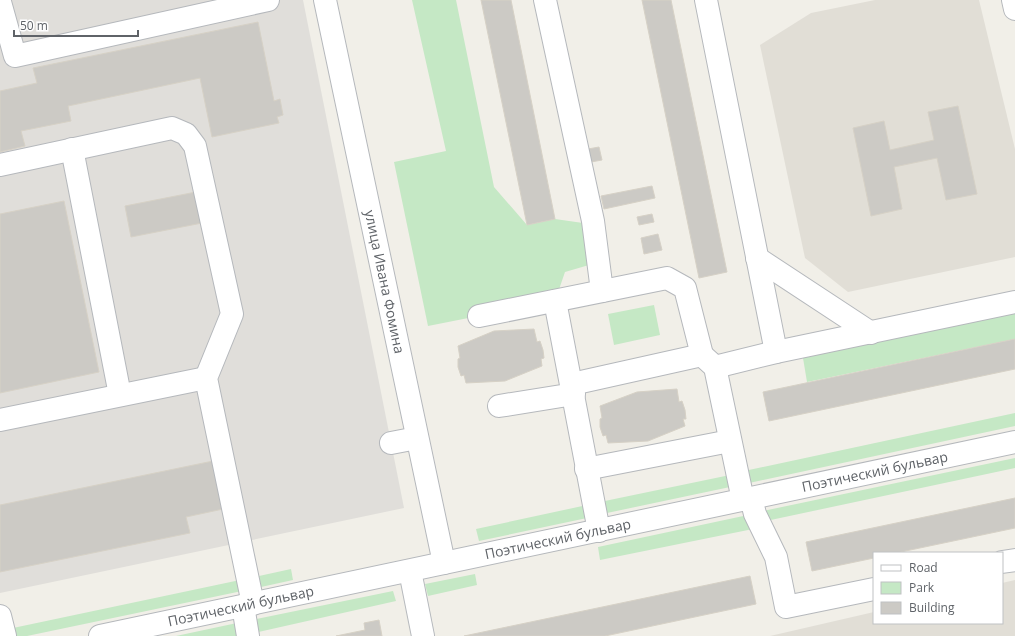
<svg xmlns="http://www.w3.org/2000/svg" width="1015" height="636" font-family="'Open Sans',sans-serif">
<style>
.industrial{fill:#e0deda}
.education{fill:#e1ded6}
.green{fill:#c5e8c5}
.building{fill:#cccac5;stroke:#d6d1c6}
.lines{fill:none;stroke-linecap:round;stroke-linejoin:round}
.minor-casing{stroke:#b5b8bc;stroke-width:24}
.minor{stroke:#fff;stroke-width:22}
.labels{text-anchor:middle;stroke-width:4;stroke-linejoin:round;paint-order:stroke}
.street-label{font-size:14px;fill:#5f6368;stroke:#fff}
</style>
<rect width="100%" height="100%" fill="#f1efe8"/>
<path class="industrial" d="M 0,0 L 303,0 L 404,508 L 0,593 Z"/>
<g class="education">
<path d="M 875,0 L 979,0 L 1015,149 L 1015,257 L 848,292 L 805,258 L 760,45 L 811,13 Z"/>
<path d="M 1015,580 L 1015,636 L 770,636 L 874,612 L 874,623 L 1002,623 L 1002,583 Z"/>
</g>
<g class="green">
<path d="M 412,0 L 456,0 L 494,187 L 527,225 L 555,219 L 583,223 L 589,265 L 565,272 L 555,301 L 428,326 L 394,162 L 446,151 Z"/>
<path d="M 654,305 L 660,335 L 614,345 L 608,314 Z"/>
<path d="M 1015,308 L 1015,339 L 807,382 L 802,352 Z"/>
<path d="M 1015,413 L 1015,426 L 749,483 L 744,471 Z"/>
<path d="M 1015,458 L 1015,468 L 766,521 L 763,511 Z"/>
<path d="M 730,475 L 730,487 L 607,513 L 600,502 Z"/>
<path d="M 587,505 L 587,518 L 479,541 L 476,529 Z"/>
<path d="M 748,515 L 753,529 L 600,560 L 598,547 Z"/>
<path d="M 291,569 L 293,580 L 261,587 L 259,576 Z"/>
<path d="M 475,574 L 477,585 L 428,596 L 425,584 Z"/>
<path d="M 240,580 L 242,591 L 27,636 L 15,636 L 13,628 Z"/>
<path d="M 393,591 L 396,601 L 254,633 L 251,620 Z"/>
<path d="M 237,623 L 239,636 L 176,636 Z"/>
</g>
<g class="building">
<path d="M 481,0 L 511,0 L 555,219 L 527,225 Z"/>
<path d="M 642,0 L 671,0 L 727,272 L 699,278 Z"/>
<path d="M 258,22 L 274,101 L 280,99 L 283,115 L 277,117 L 279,123 L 212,137 L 200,78 L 68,106 L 71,121 L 21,131 L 25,146 L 0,152 L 0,91 L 37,83 L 33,68 Z"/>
<path d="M 958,106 L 977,194 L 946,200 L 937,158 L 894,167 L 902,209 L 871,216 L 853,128 L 884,121 L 890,150 L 934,140 L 928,112 Z"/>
<path d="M 599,147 L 602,160 L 591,162 L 588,149 Z"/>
<path d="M 652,186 L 655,198 L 604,209 L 601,196 Z"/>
<path d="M 196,192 L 202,223 L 131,237 L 125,206 Z"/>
<path d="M 64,201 L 99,372 L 0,393 L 0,214 Z"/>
<path d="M 652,214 L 654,222 L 639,225 L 637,217 Z"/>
<path d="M 658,234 L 662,250 L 644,254 L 641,238 Z"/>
<path d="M 534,329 L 537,342 L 540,341 L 543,350 L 544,358 L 541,359 L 542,366 L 505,381 L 466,383 L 464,375 L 461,376 L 458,367 L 458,359 L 460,358 L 458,346 L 494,331 Z"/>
<path d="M 1015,339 L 1015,369 L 769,421 L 763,392 Z"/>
<path d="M 677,389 L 679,402 L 682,401 L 685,410 L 686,419 L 683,419 L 685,426 L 648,441 L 608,443 L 606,435 L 603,436 L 600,427 L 600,419 L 602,418 L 600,406 L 637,392 Z"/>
<path d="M 213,461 L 223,509 L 186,517 L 190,533 L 0,572 L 0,505 Z"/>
<path d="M 1015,498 L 1015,528 L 896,553 L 874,553 L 874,558 L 812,571 L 806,542 Z"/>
<path d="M 750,576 L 756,604 L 605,636 L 464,636 Z"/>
<path d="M 379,620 L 382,636 L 336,636 L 365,630 L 364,623 Z"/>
</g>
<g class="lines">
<defs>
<g id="minor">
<path id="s1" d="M 325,0 L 444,563"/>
<path d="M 545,0 L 593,221 L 602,291"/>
<path d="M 706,0 L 776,352"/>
<path d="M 1013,0 L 1015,9"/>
<path d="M 0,2 L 15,56 L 268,0"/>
<path d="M 72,149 L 120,395"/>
<path d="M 0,165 L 172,128 L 186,134 L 195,146 L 232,314 L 206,378 L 253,604"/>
<path d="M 757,258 L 871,333"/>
<path d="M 555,301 L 599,531"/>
<path d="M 479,316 L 667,278 L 685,288 L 702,355 L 572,384"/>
<path d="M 704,357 L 715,367 L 743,500"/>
<path d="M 715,367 L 776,352 L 1015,302"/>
<path d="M 499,406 L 574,394"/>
<path d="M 0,420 L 206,378"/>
<path d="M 391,443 L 417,438"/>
<path d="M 586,469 L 730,441"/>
<path d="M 751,498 L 755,514 L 776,557 L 786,607 L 874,589"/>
<path d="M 1002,562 L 1015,560"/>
<path d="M 410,571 L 423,636"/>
<path d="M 243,606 L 248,636"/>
<path d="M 0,616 L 5,636"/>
<path id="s2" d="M 100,636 L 1015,442"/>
</g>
</defs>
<use href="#minor" class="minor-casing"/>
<use href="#minor" class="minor"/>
</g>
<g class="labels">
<g class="street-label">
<text dy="5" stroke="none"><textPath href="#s1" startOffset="288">улица Ивана Фомина</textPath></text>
<text dy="5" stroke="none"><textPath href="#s2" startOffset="792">Поэтический бульвар</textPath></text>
<text dy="5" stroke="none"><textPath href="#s2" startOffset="468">Поэтический бульвар</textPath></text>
<text dy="5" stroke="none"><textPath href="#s2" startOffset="144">Поэтический бульвар</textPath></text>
</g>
</g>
<rect x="873" y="552" width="130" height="72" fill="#ffffff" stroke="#bfc1c3"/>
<rect x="881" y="565" width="20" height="6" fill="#ffffff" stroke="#bfc1c3"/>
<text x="909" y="572" font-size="12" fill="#5f6368">Road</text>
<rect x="881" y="582" width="20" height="12" fill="#c5e8c5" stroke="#bfc1c3"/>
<text x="909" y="592" font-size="12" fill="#5f6368">Park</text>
<rect x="881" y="602" width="20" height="12" fill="#cccac5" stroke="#bfc1c3"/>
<text x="909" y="612" font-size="12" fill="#5f6368">Building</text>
<path d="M14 30v6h124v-6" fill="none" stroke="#5f6368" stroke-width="2"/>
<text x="20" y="30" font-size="12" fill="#5f6368" stroke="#ffffff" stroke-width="3" paint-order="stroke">50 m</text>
</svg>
